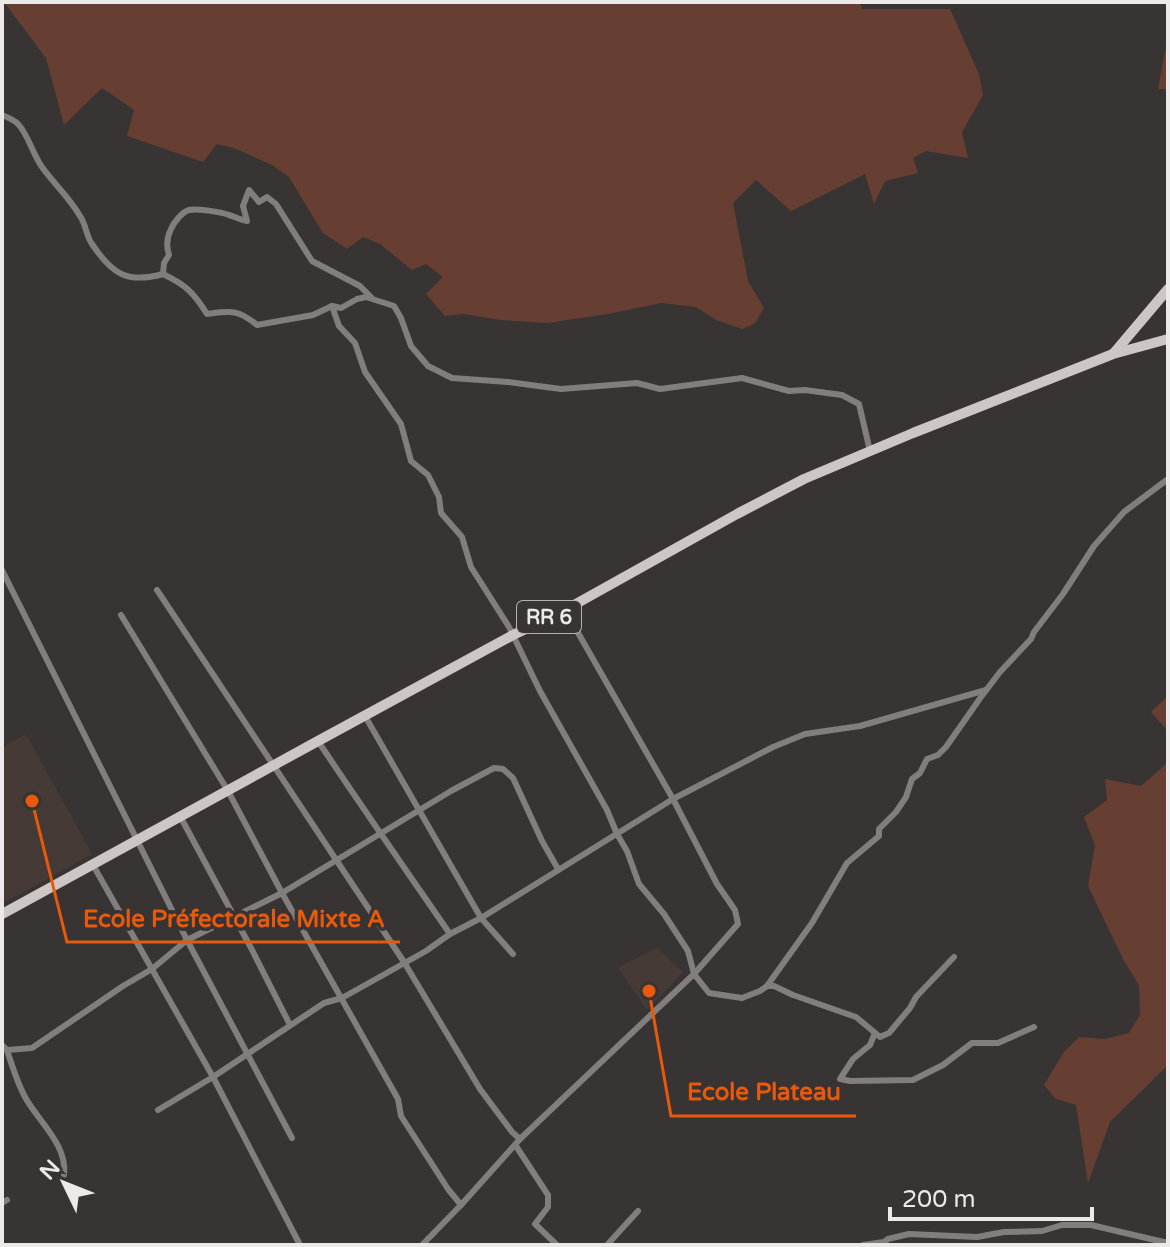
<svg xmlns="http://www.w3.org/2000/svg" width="1170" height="1247" font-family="'Varela Round',sans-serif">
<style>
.built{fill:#453a36}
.green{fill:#663f32}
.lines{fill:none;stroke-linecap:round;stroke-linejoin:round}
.minor{stroke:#817e7d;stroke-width:6}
.primary{stroke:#ccc7c5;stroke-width:10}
.labels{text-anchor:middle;stroke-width:7;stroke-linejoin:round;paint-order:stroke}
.shield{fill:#383433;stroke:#b6b3b2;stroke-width:2}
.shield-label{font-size:20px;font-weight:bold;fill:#ece9e8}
.leader{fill:none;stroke:#e8590c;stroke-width:3}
.callout-dot{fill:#e8590c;stroke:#383433;stroke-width:3}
.callout-label{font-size:24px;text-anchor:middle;font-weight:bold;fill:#e8590c;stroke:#383433;stroke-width:7;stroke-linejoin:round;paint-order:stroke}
</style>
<rect width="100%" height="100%" fill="#383433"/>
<g class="built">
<path d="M 26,734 L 92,854 L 4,903 L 2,899 L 2,747 Z"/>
<path d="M 657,947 L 683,972 L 647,1010 L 618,968 Z"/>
</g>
<g class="green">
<path d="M 4,2 L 860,2 L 862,9 L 950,9 L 979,74 L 983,95 L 962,132 L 968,158 L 926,151 L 913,158 L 918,173 L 885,181 L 874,204 L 865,174 L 791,211 L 756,180 L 733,203 L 748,281 L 764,308 L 755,323 L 742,329 L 716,320 L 696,307 L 661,303 L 608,314 L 547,323 L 501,320 L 463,314 L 445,316 L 426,294 L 443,277 L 426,264 L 412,270 L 380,244 L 363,237 L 347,249 L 323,233 L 289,177 L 272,165 L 234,148 L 217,144 L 203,162 L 127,136 L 134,110 L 102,88 L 64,125 L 46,58 Z"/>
<path d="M 1168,36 L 1168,89 L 1158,89 Z"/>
<path d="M 1168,696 L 1168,731 L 1151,712 Z"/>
<path d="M 1168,759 L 1168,1065 L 1110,1122 L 1088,1183 L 1076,1105 L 1056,1099 L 1044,1085 L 1064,1052 L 1079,1037 L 1105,1039 L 1129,1033 L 1140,1015 L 1139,985 L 1124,961 L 1088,886 L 1095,845 L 1084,817 L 1107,800 L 1105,779 L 1141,786 L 1165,765 Z"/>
</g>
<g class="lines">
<g class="minor">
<path d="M 2,115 C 7,117 14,120 18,124 C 28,134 33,155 42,167 C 54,184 70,198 80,216 C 86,224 86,236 92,244 C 112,274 127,284 163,274 C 186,285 194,293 207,314 C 231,311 238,309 257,325 L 313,315 L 332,306"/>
<path d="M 163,274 L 164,263 L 169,255 C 166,246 167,237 171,229 C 174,222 182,212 189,210 C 196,208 221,212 229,215 C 236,217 240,220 247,221 L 243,206 L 249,190 L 259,202 L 267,197 L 276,204 L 312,261 L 360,286 L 371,297"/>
<path d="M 870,451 L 859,404 L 842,395 L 805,390 L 789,391 L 742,378 L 660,389 L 637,383 L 561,389 L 508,382 L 452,378 L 428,366 L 411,346 L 401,318 L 394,306 L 366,297 L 357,299 L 341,308 L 332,306 L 339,326 L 355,343 L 365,372 L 401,424 L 411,461 L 428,475 L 439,497 L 441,513 L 462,537 L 471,567 L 509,627 L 540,691 L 607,810 L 617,834 L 627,851 L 639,884 L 664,914 L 688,951 L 694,974 L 709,993 L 742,998 L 760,991 L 767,986 L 774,986 L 793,995 L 856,1017 L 880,1037 L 889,1033 L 910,1008 L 916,997 L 954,957"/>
<path d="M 2,570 L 187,940 L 292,1138"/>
<path d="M 157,590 L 404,962 L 480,1089 L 512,1132 L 520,1139"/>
<path d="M 121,615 L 228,791 L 282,893 L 398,1099 L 401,1116 L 448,1189 L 461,1205"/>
<path d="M 365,716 L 481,918 L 513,954"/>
<path d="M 318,741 C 361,806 406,870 450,934"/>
<path d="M 180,816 L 250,946 L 290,1025"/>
<path d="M 93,865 L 213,1077 L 300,1245"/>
<path d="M 767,986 L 812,923 L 847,863 L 879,836 L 879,829 L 896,812 L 906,797 L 912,779 L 920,773 L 927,759 L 938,755 L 946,747 L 981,697 L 1000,672 L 1031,639 L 1034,632 L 1063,594 L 1094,546 L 1124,512 L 1168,479"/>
<path d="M 875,1033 L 870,1045 L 853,1059 L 840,1079 L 850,1081 L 913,1080 L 943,1065 L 972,1043 L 998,1043 L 1034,1027"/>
<path d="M 2,1045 L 7,1050 L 32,1048 L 123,986 L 152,969 L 187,940 L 282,893 L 451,791 L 494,768 L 503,769 L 513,778 L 542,841 L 558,869"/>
<path d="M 7,1050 C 12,1066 17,1082 25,1097 C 38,1121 68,1145 64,1175"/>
<path d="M 158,1110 L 213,1077 L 324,1003 L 342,998 L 426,951 L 450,934 L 481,918 L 673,799 L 773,747 L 805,734 L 860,726 L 986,690"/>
<path d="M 516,1146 L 548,1195 L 548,1207 L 535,1224 L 557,1245"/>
<path d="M 2,1203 L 7,1200"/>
<path d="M 422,1245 L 461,1205 L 520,1139 L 694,974 L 738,924 L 735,910 L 717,884 L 673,799 L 565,610"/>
<path d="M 607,1245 L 638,1211"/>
<path d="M 863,1245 L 884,1242 L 888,1239 L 909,1234 L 977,1237 L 1004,1232 L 1042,1231 L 1062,1225 L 1091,1225 L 1168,1243"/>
</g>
<g class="primary">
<path d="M 1114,353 L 1168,289"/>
<path d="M 2,914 L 318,741 L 513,635 L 565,610 L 737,514 L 804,479 L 913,433 L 1113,354 L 1168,339"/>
</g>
</g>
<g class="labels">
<rect class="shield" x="517" y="601" width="64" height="32" rx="6"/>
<g class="shield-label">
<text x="549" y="624">RR 6</text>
</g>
</g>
<path class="leader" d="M32 801L67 942H400M649 991L671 1116H856"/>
<g class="callout-dot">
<circle cx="32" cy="801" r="8"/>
<circle cx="649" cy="991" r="8"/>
</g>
<g class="callout-label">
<text x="234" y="927">Ecole Préfectorale Mixte A</text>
<text x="764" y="1100">Ecole Plateau</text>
</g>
<rect width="1170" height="1247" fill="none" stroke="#ece9e8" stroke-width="8"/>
<g transform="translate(64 1183) rotate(313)" stroke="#383433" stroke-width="6" paint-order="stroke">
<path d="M0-6L14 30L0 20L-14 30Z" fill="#ece9e8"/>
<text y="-12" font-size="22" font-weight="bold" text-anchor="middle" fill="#ece9e8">N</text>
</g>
<path d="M890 1207v12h202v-12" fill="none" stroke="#ece9e8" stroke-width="4"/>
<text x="902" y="1207" font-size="24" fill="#ece9e8" stroke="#383433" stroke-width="6" paint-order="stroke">200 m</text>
</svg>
